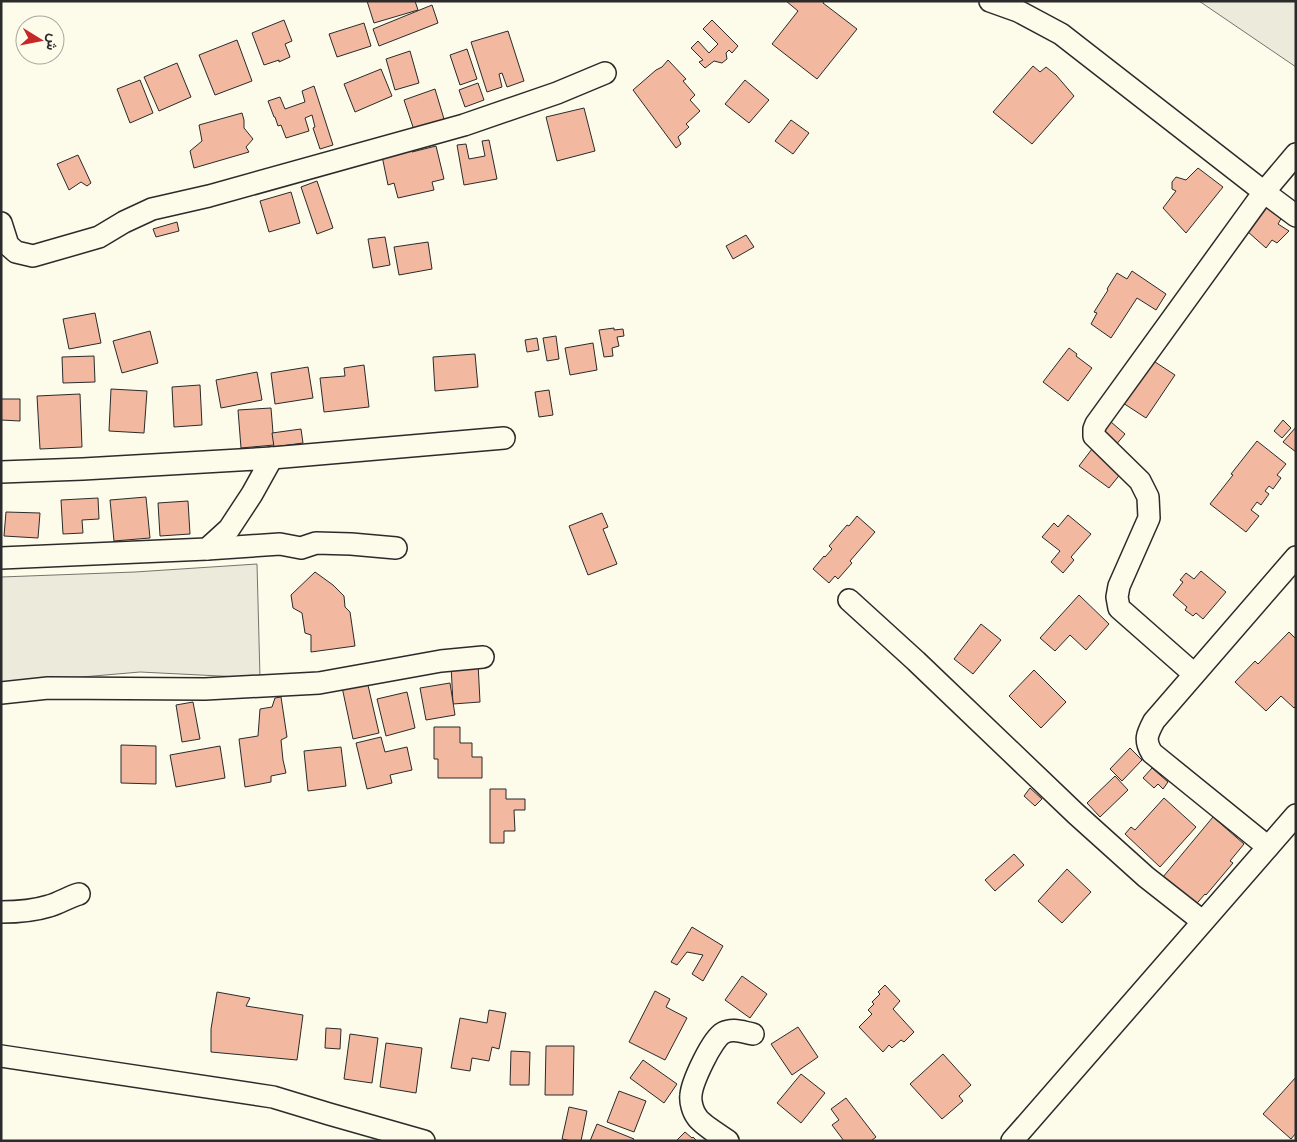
<svg xmlns="http://www.w3.org/2000/svg" width="1297" height="1142" font-family="Arial,Vazirmatn,sans-serif">
<style>
.green{fill:#ecebdb;stroke:#74746e}
.building{fill:#f2b8a0;stroke:#2b2b2b}
.lines{fill:none;stroke-linecap:round;stroke-linejoin:round}
.minor-casing{stroke:#2b2b2b;stroke-width:24}
.minor{stroke:#fdfbea;stroke-width:21}
</style>
<rect width="100%" height="100%" fill="#fdfbea"/>
<g class="green">
<path d="M 1199,1 L 1296,1 L 1296,67 Z"/>
<path d="M 257,564 L 260,678 L 140,672 L 1,684 L 1,577 L 135,572 Z"/>
</g>
<g class="building">
<path d="M 367,1 L 415,1 L 418,10 L 374,23 Z"/>
<path d="M 786,1 L 824,1 L 823,3 L 857,29 L 817,79 L 772,44 L 798,11 Z"/>
<path d="M 432,5 L 438,23 L 379,46 L 373,29 Z"/>
<path d="M 284,20 L 292,41 L 285,44 L 290,57 L 279,62 L 279,60 L 264,65 L 252,33 Z"/>
<path d="M 712,20 L 738,46 L 732,53 L 729,50 L 726,53 L 727,59 L 722,63 L 714,61 L 705,68 L 699,62 L 703,60 L 691,48 L 698,41 L 709,53 L 718,44 L 703,29 Z"/>
<path d="M 364,23 L 371,46 L 337,57 L 329,34 Z"/>
<path d="M 508,31 L 524,81 L 507,87 L 502,73 L 499,74 L 502,87 L 487,92 L 471,42 Z"/>
<path d="M 237,40 L 252,81 L 215,95 L 199,55 Z"/>
<path d="M 467,49 L 477,79 L 460,85 L 450,55 Z"/>
<path d="M 410,51 L 419,83 L 395,90 L 386,59 Z"/>
<path d="M 668,60 L 686,79 L 683,81 L 695,95 L 690,100 L 700,111 L 686,124 L 689,127 L 678,137 L 681,144 L 676,148 L 633,90 L 656,70 L 662,67 Z"/>
<path d="M 177,63 L 191,97 L 159,111 L 144,77 Z"/>
<path d="M 1033,66 L 1040,72 L 1046,67 L 1056,75 L 1074,96 L 1032,144 L 993,112 Z"/>
<path d="M 381,69 L 392,96 L 355,112 L 344,84 Z"/>
<path d="M 140,80 L 153,113 L 130,123 L 117,89 Z"/>
<path d="M 745,80 L 769,100 L 749,123 L 725,104 Z"/>
<path d="M 478,83 L 484,100 L 465,107 L 459,90 Z"/>
<path d="M 314,86 L 333,145 L 320,149 L 313,128 L 315,127 L 312,115 L 305,118 L 309,131 L 286,138 L 281,125 L 278,126 L 275,117 L 274,117 L 268,101 L 280,97 L 285,109 L 305,102 L 302,91 Z"/>
<path d="M 435,89 L 444,119 L 414,130 L 404,100 Z"/>
<path d="M 584,108 L 595,151 L 557,161 L 546,117 Z"/>
<path d="M 242,113 L 244,120 L 244,128 L 253,139 L 246,147 L 249,152 L 194,168 L 190,151 L 202,141 L 199,125 Z"/>
<path d="M 791,120 L 809,133 L 793,154 L 775,141 Z"/>
<path d="M 489,140 L 497,179 L 464,185 L 457,145 L 466,144 L 469,159 L 485,156 L 482,141 Z"/>
<path d="M 436,146 L 444,179 L 432,182 L 434,190 L 398,198 L 394,183 L 388,185 L 382,156 L 411,149 L 412,152 Z"/>
<path d="M 78,155 L 91,183 L 87,186 L 81,182 L 69,190 L 57,164 Z"/>
<path d="M 1198,168 L 1223,187 L 1186,233 L 1163,208 L 1176,191 L 1172,189 L 1172,182 L 1176,177 L 1186,180 Z"/>
<path d="M 317,181 L 333,228 L 317,234 L 301,187 Z"/>
<path d="M 291,192 L 300,223 L 269,232 L 260,201 Z"/>
<path d="M 1267,207 L 1282,217 L 1278,224 L 1289,231 L 1277,243 L 1272,240 L 1266,248 L 1247,231 Z"/>
<path d="M 177,222 L 179,231 L 156,237 L 153,229 Z"/>
<path d="M 746,235 L 754,247 L 733,259 L 726,246 Z"/>
<path d="M 385,237 L 390,265 L 373,268 L 368,239 Z"/>
<path d="M 428,242 L 432,269 L 399,275 L 394,247 Z"/>
<path d="M 1132,271 L 1166,294 L 1156,310 L 1137,298 L 1111,338 L 1091,324 L 1097,313 L 1094,312 L 1108,290 L 1107,289 L 1117,273 L 1127,279 Z"/>
<path d="M 95,313 L 101,343 L 69,349 L 63,319 Z"/>
<path d="M 614,328 L 614,330 L 623,329 L 624,336 L 617,337 L 619,346 L 612,348 L 613,356 L 604,357 L 599,330 Z"/>
<path d="M 150,331 L 158,363 L 122,373 L 113,341 Z"/>
<path d="M 556,336 L 559,359 L 547,361 L 543,338 Z"/>
<path d="M 537,338 L 539,350 L 527,352 L 525,340 Z"/>
<path d="M 593,343 L 597,370 L 570,375 L 565,348 Z"/>
<path d="M 1069,348 L 1077,354 L 1076,356 L 1092,368 L 1068,401 L 1043,382 Z"/>
<path d="M 475,354 L 478,387 L 435,391 L 433,357 Z"/>
<path d="M 94,356 L 95,382 L 63,383 L 62,357 Z"/>
<path d="M 1152,360 L 1175,375 L 1146,418 L 1123,403 Z"/>
<path d="M 364,365 L 369,407 L 324,412 L 320,378 L 345,376 L 344,368 Z"/>
<path d="M 308,367 L 313,398 L 275,404 L 271,373 Z"/>
<path d="M 257,372 L 262,400 L 221,408 L 216,380 Z"/>
<path d="M 200,385 L 202,425 L 174,427 L 172,387 Z"/>
<path d="M 111,389 L 147,391 L 144,433 L 109,431 Z"/>
<path d="M 549,390 L 553,415 L 539,417 L 535,392 Z"/>
<path d="M 80,394 L 82,447 L 40,449 L 37,396 Z"/>
<path d="M 1,399 L 20,399 L 20,421 L 1,420 Z"/>
<path d="M 271,408 L 274,445 L 241,448 L 238,410 Z"/>
<path d="M 1283,420 L 1291,428 L 1282,438 L 1274,431 Z"/>
<path d="M 1111,422 L 1125,434 L 1115,446 L 1101,434 Z"/>
<path d="M 1296,427 L 1296,452 L 1283,442 Z"/>
<path d="M 301,429 L 303,443 L 274,447 L 272,433 Z"/>
<path d="M 1257,441 L 1286,464 L 1277,475 L 1281,478 L 1273,489 L 1269,486 L 1265,491 L 1269,494 L 1261,505 L 1257,502 L 1251,510 L 1259,516 L 1246,532 L 1210,504 L 1233,475 L 1231,474 Z"/>
<path d="M 1092,449 L 1122,472 L 1109,488 L 1079,466 Z"/>
<path d="M 146,497 L 150,538 L 114,541 L 110,500 Z"/>
<path d="M 98,498 L 99,519 L 82,520 L 83,533 L 63,534 L 61,500 Z"/>
<path d="M 188,501 L 190,534 L 160,536 L 158,503 Z"/>
<path d="M 6,512 L 40,513 L 38,538 L 4,536 Z"/>
<path d="M 602,513 L 608,527 L 603,529 L 617,564 L 588,575 L 569,526 Z"/>
<path d="M 1068,515 L 1091,534 L 1071,557 L 1074,560 L 1063,573 L 1051,562 L 1060,551 L 1042,537 L 1054,523 L 1058,527 Z"/>
<path d="M 857,516 L 875,532 L 850,561 L 852,563 L 838,579 L 835,576 L 829,583 L 813,569 L 824,556 L 825,557 L 832,549 L 829,546 L 847,525 L 849,526 Z"/>
<path d="M 1201,571 L 1226,592 L 1203,619 L 1196,613 L 1193,616 L 1185,610 L 1187,607 L 1173,595 L 1183,582 L 1180,580 L 1186,573 L 1194,579 Z"/>
<path d="M 315,572 L 333,585 L 344,596 L 345,607 L 350,612 L 355,646 L 311,652 L 311,635 L 305,633 L 302,613 L 293,608 L 291,595 Z"/>
<path d="M 1079,595 L 1109,624 L 1086,650 L 1070,635 L 1055,651 L 1040,638 Z"/>
<path d="M 981,624 L 1001,640 L 973,674 L 954,659 Z"/>
<path d="M 1289,632 L 1296,639 L 1296,706 L 1294,708 L 1281,696 L 1266,711 L 1235,682 L 1255,661 L 1258,664 Z"/>
<path d="M 478,663 L 480,702 L 453,704 L 451,665 Z"/>
<path d="M 1034,670 L 1066,702 L 1041,728 L 1009,696 Z"/>
<path d="M 367,681 L 379,733 L 353,739 L 342,687 Z"/>
<path d="M 450,683 L 455,715 L 426,720 L 420,688 Z"/>
<path d="M 407,692 L 415,728 L 386,736 L 377,699 Z"/>
<path d="M 281,697 L 287,737 L 281,740 L 283,760 L 286,773 L 271,776 L 271,782 L 245,787 L 239,739 L 258,736 L 260,709 L 272,707 L 275,698 Z"/>
<path d="M 193,702 L 200,739 L 182,742 L 176,705 Z"/>
<path d="M 434,727 L 460,727 L 460,743 L 472,743 L 472,757 L 482,757 L 482,778 L 438,778 L 438,759 L 434,759 Z"/>
<path d="M 381,737 L 385,752 L 407,747 L 412,770 L 390,775 L 392,783 L 367,789 L 356,743 Z"/>
<path d="M 121,745 L 156,746 L 156,784 L 121,783 Z"/>
<path d="M 220,746 L 225,778 L 176,787 L 170,755 Z"/>
<path d="M 341,747 L 346,786 L 308,791 L 304,751 Z"/>
<path d="M 1130,748 L 1142,760 L 1122,781 L 1110,769 Z"/>
<path d="M 1152,768 L 1168,782 L 1163,789 L 1158,784 L 1154,788 L 1143,778 Z"/>
<path d="M 1115,776 L 1128,790 L 1100,817 L 1087,803 Z"/>
<path d="M 1030,788 L 1042,799 L 1035,806 L 1024,796 Z"/>
<path d="M 490,789 L 506,789 L 506,799 L 525,799 L 525,810 L 514,810 L 515,831 L 504,831 L 504,843 L 490,843 Z"/>
<path d="M 1164,798 L 1196,827 L 1160,867 L 1125,834 L 1131,827 L 1135,830 Z"/>
<path d="M 1213,817 L 1244,844 L 1230,861 L 1233,863 L 1206,895 L 1205,894 L 1191,910 L 1163,877 Z"/>
<path d="M 1014,854 L 1024,865 L 995,891 L 985,880 Z"/>
<path d="M 1067,869 L 1091,892 L 1062,923 L 1038,901 Z"/>
<path d="M 692,927 L 723,946 L 703,981 L 692,974 L 703,955 L 687,952 L 677,965 L 671,962 Z"/>
<path d="M 742,976 L 767,994 L 750,1018 L 725,1000 Z"/>
<path d="M 885,985 L 900,1001 L 893,1009 L 914,1032 L 904,1042 L 901,1040 L 892,1048 L 889,1045 L 883,1052 L 859,1027 L 872,1014 L 868,1010 L 874,1004 L 872,1002 L 880,994 L 878,992 Z"/>
<path d="M 655,991 L 670,999 L 666,1007 L 687,1018 L 665,1060 L 629,1042 Z"/>
<path d="M 217,992 L 250,998 L 246,1006 L 303,1015 L 297,1060 L 211,1052 L 211,1029 Z"/>
<path d="M 489,1010 L 506,1013 L 499,1049 L 492,1047 L 489,1061 L 472,1058 L 470,1071 L 451,1068 L 460,1018 L 487,1023 Z"/>
<path d="M 798,1027 L 818,1057 L 792,1075 L 771,1044 Z"/>
<path d="M 326,1028 L 341,1029 L 340,1049 L 325,1048 Z"/>
<path d="M 350,1034 L 378,1038 L 372,1083 L 344,1079 Z"/>
<path d="M 386,1043 L 422,1048 L 416,1093 L 380,1087 Z"/>
<path d="M 546,1046 L 574,1046 L 573,1095 L 545,1095 Z"/>
<path d="M 511,1051 L 530,1052 L 529,1085 L 510,1085 Z"/>
<path d="M 943,1054 L 971,1085 L 959,1096 L 963,1101 L 942,1119 L 910,1084 Z"/>
<path d="M 643,1060 L 677,1084 L 664,1103 L 630,1078 Z"/>
<path d="M 801,1074 L 825,1093 L 801,1123 L 777,1103 Z"/>
<path d="M 1296,1077 L 1296,1133 L 1291,1139 L 1263,1114 Z"/>
<path d="M 619,1091 L 646,1101 L 634,1132 L 607,1122 Z"/>
<path d="M 846,1098 L 876,1137 L 871,1141 L 844,1141 L 832,1125 L 839,1120 L 831,1109 Z"/>
<path d="M 569,1107 L 587,1111 L 581,1141 L 572,1141 L 562,1139 Z"/>
<path d="M 597,1124 L 634,1139 L 633,1141 L 590,1141 Z"/>
<path d="M 685,1132 L 692,1138 L 693,1137 L 697,1141 L 676,1141 Z"/>
</g>
<g class="lines">
<defs>
<g id="minor">
<path d="M 990,1 L 1018,11 L 1061,34 L 1264,192 L 1096,424 L 1094,429 L 1094,436 L 1140,481 L 1148,497 L 1149,518 L 1119,586 L 1117,597 L 1119,608 L 1194,674"/>
<path d="M 1296,154 L 1264,192 L 1296,216"/>
<path d="M 1,223 L 8,245 L 16,252 L 33,256 L 99,237 L 124,222 L 152,209 L 209,196 L 464,125 L 557,93 L 605,73"/>
<path d="M 272,458 L 504,438"/>
<path d="M 1,472 L 83,469 L 272,458 L 252,494 L 229,529 L 207,549"/>
<path d="M 1,558 L 207,549 L 280,544 L 301,548 L 316,543 L 351,544 L 396,548"/>
<path d="M 849,600 L 916,661 L 1076,814 L 1146,877 L 1202,921"/>
<path d="M 1,693 L 48,688 L 205,689 L 319,683 L 441,661 L 483,657"/>
<path d="M 1268,847 L 1152,753 C 1144,740 1147,734 1154,721 L 1296,557"/>
<path d="M 1,912 C 18,912 33,911 49,906 C 60,903 68,897 79,894"/>
<path d="M 1,1056 L 273,1097 L 329,1114 L 424,1141"/>
<path d="M 728,1141 C 721,1136 701,1124 697,1117 C 693,1112 690,1102 691,1095 C 692,1082 712,1039 723,1033 C 733,1028 742,1032 753,1034"/>
<path d="M 1012,1141 L 1296,815"/>
</g>
</defs>
<use href="#minor" class="minor-casing"/>
<use href="#minor" class="minor"/>
</g>
<rect width="1297" height="1142" fill="none" stroke="#2b2b2b" stroke-width="5"/>
<g transform="translate(40 40) rotate(100)"><circle r="24" fill="#fdfbea" stroke="#a9a89e"/>
<path d="M0-4L9 19L0 12L-9 19Z" fill="#c62828"/>
<text y="-8" font-size="14" font-weight="bold" text-anchor="middle" fill="#2b2b2b">ش</text>
</g>
</svg>
